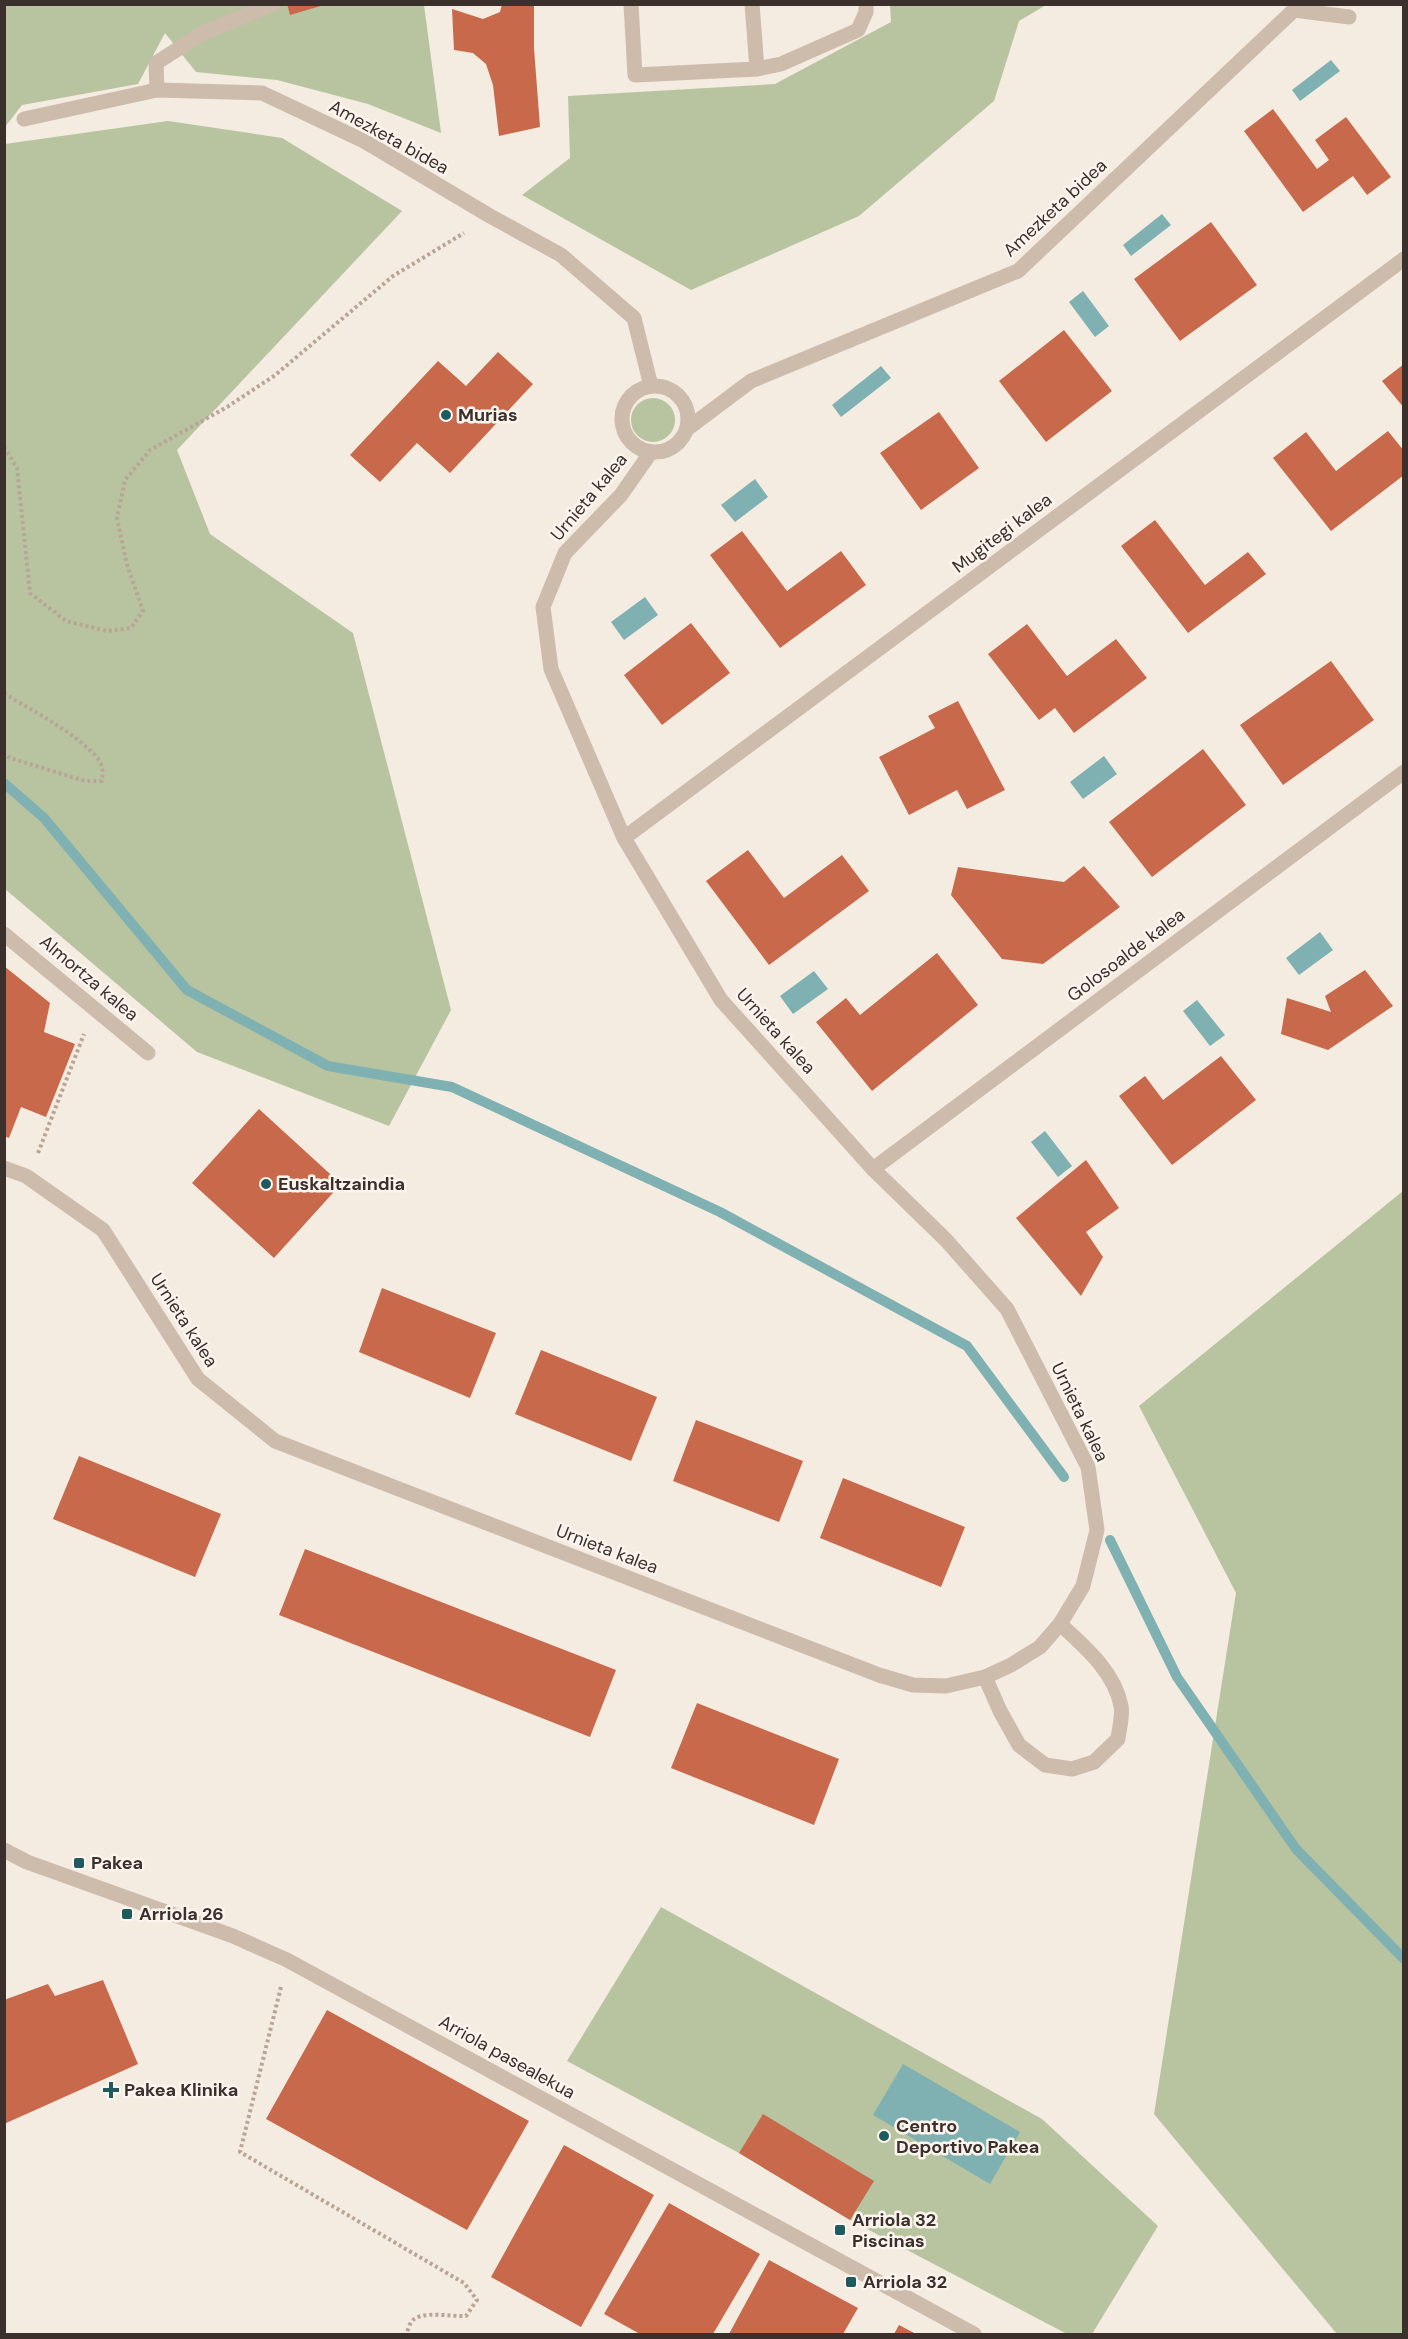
<svg xmlns="http://www.w3.org/2000/svg" width="1408" height="2339" font-family="'DM Sans',sans-serif">
<style>
.green{fill:#b8c4a0}
.water{fill:#7fb0b2}
.lines{fill:none;stroke-linecap:round;stroke-linejoin:round}
.stream{stroke:#7fb0b2;stroke-width:10}
.building{fill:#c8694b}
.path{stroke:#b9a596;stroke-width:4;stroke-dasharray:3 3;stroke-linecap:butt}
.minor{stroke:#cdbbac;stroke-width:15}
.poi-dot{fill:#1f5a5e;stroke:#fbf5ee;stroke-width:2}
.labels{text-anchor:middle;stroke-width:5;stroke-linejoin:round;paint-order:stroke}
.street-label{font-size:18px;fill:#3b302b;stroke:#fbf5ee}
.poi-label{font-size:18px;font-weight:bold;fill:#3b302b;stroke:#fbf5ee;text-anchor:start}
</style>
<rect width="100%" height="100%" fill="#f4ebe1"/>
<g class="green">
<path d="M 5,5 L 424,5 L 441,133 L 368,104 L 277,80 L 196,72 L 165,33 L 138,84 L 22,105 L 5,127 Z"/>
<path d="M 890,5 L 1046,5 L 1019,21 L 994,101 L 859,216 L 691,290 L 522,195 L 570,158 L 568,96 L 775,84 L 891,22 Z"/>
<path d="M 168,121 L 282,138 L 402,211 L 177,450 L 210,534 L 353,633 L 451,1010 L 389,1126 L 197,1052 L 5,889 L 5,144 Z"/>
<circle cx="653" cy="420" r="22"/>
<path d="M 1403,1191 L 1403,2334 L 1337,2334 L 1154,2114 L 1236,1593 L 1139,1406 Z"/>
<path d="M 661,1907 L 1042,2119 L 1158,2226 L 1092,2334 L 1067,2334 L 850,2220 L 739,2153 L 567,2061 Z"/>
</g>
<g class="water">
<path d="M 1331,60 L 1340,71 L 1300,101 L 1292,90 Z"/>
<path d="M 1162,214 L 1171,225 L 1131,256 L 1123,245 Z"/>
<path d="M 1083,291 L 1109,326 L 1095,337 L 1069,302 Z"/>
<path d="M 881,366 L 891,378 L 841,417 L 832,405 Z"/>
<path d="M 755,479 L 768,497 L 735,522 L 721,505 Z"/>
<path d="M 645,597 L 658,615 L 624,640 L 611,622 Z"/>
<path d="M 1104,756 L 1117,774 L 1083,799 L 1070,782 Z"/>
<path d="M 1320,932 L 1333,950 L 1299,975 L 1286,958 Z"/>
<path d="M 814,971 L 828,989 L 793,1014 L 780,996 Z"/>
<path d="M 1197,1000 L 1225,1035 L 1210,1046 L 1183,1011 Z"/>
<path d="M 1045,1131 L 1072,1166 L 1058,1177 L 1031,1142 Z"/>
<path d="M 903,2064 L 1020,2132 L 990,2184 L 873,2115 Z"/>
</g>
<g class="lines">
<g class="stream">
<path d="M 4,783 L 44,818 L 187,990 L 328,1066 L 452,1087 L 720,1212 L 967,1346 L 1064,1477"/>
<path d="M 1110,1540 L 1177,1677 L 1296,1849 L 1404,1959"/>
</g>
</g>
<g class="building">
<path d="M 287,4 L 324,4 L 324,5 L 290,15 Z"/>
<path d="M 502,4 L 534,4 L 534,48 L 540,127 L 499,136 L 493,85 L 486,64 L 473,53 L 454,50 L 452,9 L 483,19 L 500,12 Z"/>
<path d="M 1273,109 L 1317,169 L 1329,160 L 1315,140 L 1346,117 L 1391,177 L 1367,195 L 1353,176 L 1303,212 L 1244,131 Z"/>
<path d="M 1211,222 L 1257,285 L 1180,341 L 1134,279 Z"/>
<path d="M 1064,330 L 1112,391 L 1046,442 L 999,381 Z"/>
<path d="M 498,352 L 533,384 L 450,473 L 417,443 L 380,482 L 350,455 L 438,361 L 466,386 Z"/>
<path d="M 1404,364 L 1404,408 L 1382,381 Z"/>
<path d="M 939,412 L 979,468 L 921,510 L 880,453 Z"/>
<path d="M 1388,431 L 1404,451 L 1404,475 L 1331,531 L 1273,458 L 1306,432 L 1336,471 Z"/>
<path d="M 1155,520 L 1205,585 L 1248,552 L 1266,574 L 1188,633 L 1121,546 Z"/>
<path d="M 742,531 L 787,591 L 841,551 L 866,585 L 780,648 L 710,555 Z"/>
<path d="M 691,623 L 730,673 L 662,725 L 624,675 Z"/>
<path d="M 1027,624 L 1067,676 L 1116,639 L 1147,678 L 1074,733 L 1055,708 L 1039,720 L 988,654 Z"/>
<path d="M 1331,661 L 1374,720 L 1283,785 L 1240,725 Z"/>
<path d="M 958,701 L 1005,790 L 967,809 L 957,790 L 909,815 L 879,757 L 935,728 L 928,716 Z"/>
<path d="M 1203,749 L 1246,805 L 1152,877 L 1109,822 Z"/>
<path d="M 748,850 L 784,898 L 842,855 L 869,891 L 769,965 L 706,881 Z"/>
<path d="M 1084,866 L 1120,907 L 1043,964 L 1002,959 L 951,895 L 958,867 L 1064,882 Z"/>
<path d="M 937,953 L 978,1005 L 872,1091 L 816,1022 L 846,998 L 860,1015 Z"/>
<path d="M 4,966 L 50,1003 L 44,1032 L 75,1044 L 46,1117 L 21,1107 L 9,1138 L 4,1136 Z"/>
<path d="M 1365,970 L 1393,1006 L 1328,1050 L 1281,1034 L 1287,998 L 1331,1012 L 1325,996 Z"/>
<path d="M 1221,1056 L 1256,1100 L 1172,1165 L 1119,1096 L 1145,1076 L 1163,1100 Z"/>
<path d="M 259,1109 L 341,1184 L 274,1258 L 192,1183 Z"/>
<path d="M 1086,1160 L 1119,1208 L 1086,1232 L 1103,1257 L 1081,1296 L 1016,1218 Z"/>
<path d="M 382,1288 L 496,1333 L 470,1398 L 359,1352 Z"/>
<path d="M 541,1350 L 657,1397 L 631,1461 L 515,1414 Z"/>
<path d="M 696,1420 L 803,1461 L 779,1522 L 673,1481 Z"/>
<path d="M 79,1456 L 221,1514 L 195,1577 L 53,1519 Z"/>
<path d="M 843,1478 L 965,1527 L 941,1587 L 820,1538 Z"/>
<path d="M 305,1549 L 616,1670 L 590,1737 L 279,1615 Z"/>
<path d="M 697,1703 L 839,1759 L 814,1825 L 671,1768 Z"/>
<path d="M 103,1980 L 138,2064 L 4,2124 L 4,2000 L 48,1984 L 55,1996 Z"/>
<path d="M 327,2010 L 529,2121 L 467,2230 L 266,2119 Z"/>
<path d="M 763,2114 L 874,2181 L 850,2220 L 739,2153 Z"/>
<path d="M 564,2145 L 654,2195 L 581,2327 L 491,2277 Z"/>
<path d="M 669,2203 L 760,2254 L 713,2334 L 640,2334 L 604,2314 Z"/>
<path d="M 769,2260 L 858,2308 L 843,2334 L 729,2334 Z"/>
<path d="M 899,2325 L 916,2334 L 894,2334 Z"/>
</g>
<g class="lines">
<g class="path">
<path d="M 4,447 L 17,468 L 30,593 L 66,621 L 107,631 L 131,628 L 143,611 L 127,565 L 117,518 L 125,480 L 150,450 L 227,407 L 274,376 L 393,276 L 464,233"/>
<path d="M 4,693 C 33,712 76,732 98,759 C 103,765 103,773 102,781 L 85,781 L 10,758 L 4,754"/>
<path d="M 38,1153 L 84,1034"/>
<path d="M 281,1987 L 240,2152 L 464,2283 L 477,2300 L 466,2316 C 452,2317 422,2310 412,2321 C 409,2324 408,2331 406,2334"/>
</g>
<g class="minor">
<path d="M 631,4 L 635,75 L 757,69"/>
<path d="M 752,4 L 757,69 L 781,64 L 858,30 L 866,12 L 866,4"/>
<path d="M 157,90 L 156,63 L 203,33 L 273,4"/>
<path d="M 24,119 L 157,90 L 262,93 L 364,141 L 490,216 L 561,255 L 634,318 L 651,386"/>
<circle cx="655" cy="419" r="33"/>
<path d="M 687,429 L 751,381 L 1018,271 L 1294,10 L 1349,17"/>
<path d="M 624,838 L 1404,259"/>
<path d="M 4,934 L 148,1053"/>
<path d="M 4,1168 L 26,1176 L 103,1230 L 198,1379 L 275,1441 L 879,1675 L 913,1685 L 946,1686 L 985,1677 L 1011,1665 L 1040,1647 L 1060,1624 L 1083,1586 L 1097,1530 L 1088,1467 L 1007,1309 L 946,1240 L 873,1169 L 721,1000 L 624,838 L 551,669 L 543,607 L 565,553 L 621,495 L 651,452"/>
<path d="M 873,1169 L 1404,772"/>
<path d="M 985,1677 L 1000,1711 L 1019,1745 L 1045,1765 L 1072,1769 L 1094,1762 L 1118,1739 C 1119,1729 1123,1716 1121,1706 C 1115,1672 1084,1646 1060,1624"/>
<path d="M 4,1850 L 27,1862 L 233,1936 L 287,1960 L 974,2334"/>
</g>
</g>
<g class="poi-dot">
<circle cx="446" cy="415" r="6"/>
<circle cx="266" cy="1184" r="6"/>
<rect x="73" y="1857" width="12" height="12" rx="3"/>
<rect x="121" y="1908" width="12" height="12" rx="3"/>
<path d="M108 2081h6v6h6v6h-6v6h-6v-6h-6v-6h6z"/>
<circle cx="884" cy="2136" r="6"/>
<rect x="834" y="2224" width="12" height="12" rx="3"/>
<rect x="845" y="2276" width="12" height="12" rx="3"/>
</g>
<g class="labels">
<g class="street-label">
<text transform="translate(389 137) rotate(29)" y="6">Amezketa bidea</text>
<text transform="translate(1055 208) rotate(-43)" y="6">Amezketa bidea</text>
<text transform="translate(589 497) rotate(-50)" y="6">Urnieta kalea</text>
<text transform="translate(1002 533) rotate(-37)" y="6">Mugitegi kalea</text>
<text transform="translate(1126 955) rotate(-37)" y="6">Golosoalde kalea</text>
<text transform="translate(89 978) rotate(40)" y="6">Almortza kalea</text>
<text transform="translate(776 1031) rotate(48)" y="6">Urnieta kalea</text>
<text transform="translate(184 1320) rotate(57)" y="6">Urnieta kalea</text>
<text transform="translate(1080 1412) rotate(64)" y="6">Urnieta kalea</text>
<text transform="translate(607 1549) rotate(21)" y="6">Urnieta kalea</text>
<text transform="translate(507 2057) rotate(29)" y="6">Arriola pasealekua</text>
</g>
<g class="poi-label">
<text x="458" y="421">Murias</text>
<text x="278" y="1190">Euskaltzaindia</text>
<text x="91" y="1869">Pakea</text>
<text x="139" y="1920">Arriola 26</text>
<text x="124" y="2096">Pakea Klinika</text>
<text x="896" y="2132">Centro<tspan x="896" dy="21">Deportivo Pakea</tspan></text>
<text x="852" y="2226">Arriola 32<tspan x="852" dy="21">Piscinas</tspan></text>
<text x="863" y="2288">Arriola 32</text>
</g>
</g>
<rect width="1408" height="2339" fill="none" stroke="#3b302b" stroke-width="12"/>
</svg>
